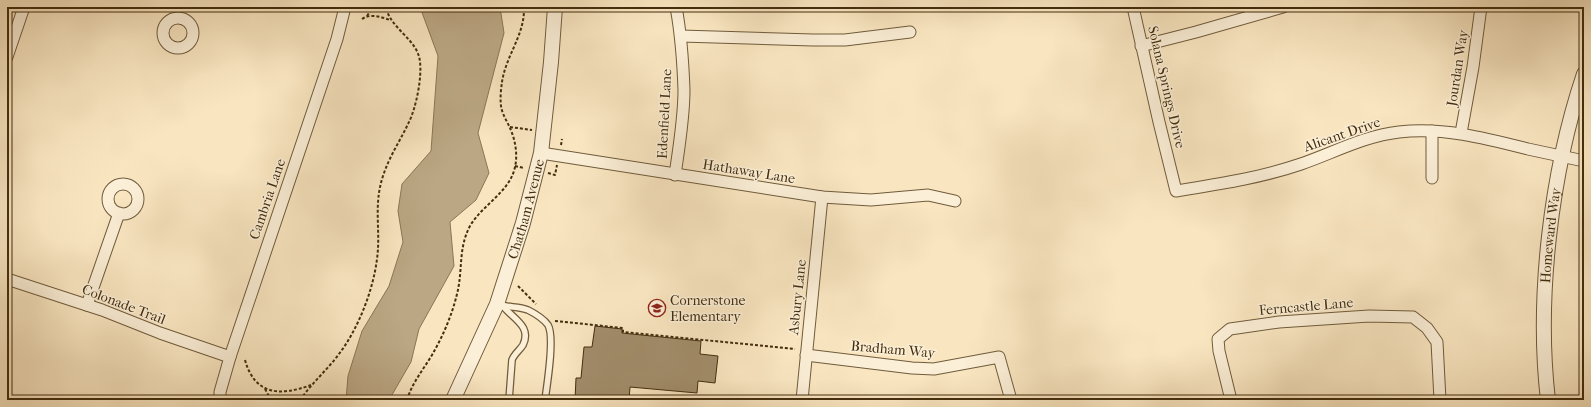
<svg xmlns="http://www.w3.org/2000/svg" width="1591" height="407" font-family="'IM FELL French Canon',serif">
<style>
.water{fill:#bba784;stroke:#8b7655}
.building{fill:#a28d6b;stroke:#432d0e}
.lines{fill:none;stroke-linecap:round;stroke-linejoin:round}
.service-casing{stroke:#705b3b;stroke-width:8}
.minor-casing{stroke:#705b3b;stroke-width:13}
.tertiary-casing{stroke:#705b3b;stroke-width:16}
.path{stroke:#432d0e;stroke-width:2;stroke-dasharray:3 2;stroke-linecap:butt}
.service{stroke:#fbefd7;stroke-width:5.5}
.minor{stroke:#fbefd7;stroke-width:11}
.tertiary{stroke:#fbefd7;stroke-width:14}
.labels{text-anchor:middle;stroke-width:3;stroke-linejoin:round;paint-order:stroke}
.street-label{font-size:14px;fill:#432d0e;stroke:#fbefd7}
.poi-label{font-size:14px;fill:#432d0e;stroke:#fbefd7;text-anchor:start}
</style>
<rect width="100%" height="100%" fill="#f9e6c1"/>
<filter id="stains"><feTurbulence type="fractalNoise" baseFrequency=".005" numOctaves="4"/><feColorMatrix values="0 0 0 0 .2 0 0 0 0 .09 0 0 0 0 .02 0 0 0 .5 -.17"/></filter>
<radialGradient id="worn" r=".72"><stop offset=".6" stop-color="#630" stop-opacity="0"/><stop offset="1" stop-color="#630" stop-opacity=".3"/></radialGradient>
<path class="water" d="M 420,7 L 500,7 L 504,33 L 478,133 L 489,173 L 476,200 L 450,222 L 454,266 L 419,329 L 411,362 L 389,400 L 346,400 L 348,376 L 362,331 L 389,286 L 403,242 L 398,211 L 402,184 L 431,151 L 438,56 Z"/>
<path class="building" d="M 595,326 L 622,329 L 622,333 L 701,341 L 700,354 L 718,356 L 715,383 L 698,381 L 697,393 L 630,387 L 629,400 L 575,400 L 576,378 L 581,378 L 584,347 L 592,347 Z"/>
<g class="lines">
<defs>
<g id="service">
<path d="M 498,304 C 508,308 518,306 528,310 C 536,314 543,318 548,325 C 555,337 547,385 545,400"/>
<path d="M 503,306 C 513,319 532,326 523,345 C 520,350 514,354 512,360 L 509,400"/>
</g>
<g id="minor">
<path d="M 1133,7 L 1159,122 L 1176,191 C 1219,184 1260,178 1301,164 C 1333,153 1364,136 1399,132 C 1443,127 1485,138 1528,149 C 1546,153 1565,157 1584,161"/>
<circle cx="178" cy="33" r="15"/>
<path d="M 681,36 L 813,40 L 845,40 L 910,32"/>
<path d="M 1141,46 L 1196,32 L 1283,7"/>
<path d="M 7,57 L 24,7"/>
<path d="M 1432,131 L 1432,178"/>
<path d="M 1461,133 L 1473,67 L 1481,7"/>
<path d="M 541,153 L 822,197 L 871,200 L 928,195 L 955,201"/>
<path d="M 675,175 C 679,147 684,118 684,90 C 683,62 681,34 676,7"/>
<circle cx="123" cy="199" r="15"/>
<path d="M 7,279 L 102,310 L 160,333 L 230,357"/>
<path d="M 87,305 L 119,213"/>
<path d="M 806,355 L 912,368 L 934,369 L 999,357 L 1011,400"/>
<path d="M 220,400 L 220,392 L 230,357 L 337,39 L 345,7"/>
<path d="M 802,400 L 822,197"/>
<path d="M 1231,400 L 1219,351 L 1218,339 L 1230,329 L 1279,322 L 1369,316 L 1413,317 L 1427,328 L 1437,342 L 1440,400"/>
</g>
<g id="tertiary">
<path id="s1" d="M 453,400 L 497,304 L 523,223 L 541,153 L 551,62 L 555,7"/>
<path id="s2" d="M 1548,400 C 1536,298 1551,172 1584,74"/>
</g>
</defs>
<use href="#service" class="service-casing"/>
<use href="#minor" class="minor-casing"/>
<use href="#tertiary" class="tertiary-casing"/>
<g class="path">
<path d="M 367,16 L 373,7"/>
<path d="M 362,19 C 371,13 381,17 390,20"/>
<path d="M 510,127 L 532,130"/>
<path d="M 561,145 L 562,139"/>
<path d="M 515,166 L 524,168"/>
<path d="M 548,173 L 555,175 L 557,165"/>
<path d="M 518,286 L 536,304"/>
<path d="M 555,321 L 623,328 L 623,332 L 795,349"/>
<path d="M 245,360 C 255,396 281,396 311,385"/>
<path d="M 265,389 L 271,400"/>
<path d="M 300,400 C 312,383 327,370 339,354 C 358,329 373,291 377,259 C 381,230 373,206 383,176 C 389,157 400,141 408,124 C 416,109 422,78 420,62 C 418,39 390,29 386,7"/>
<path d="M 407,400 C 412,383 423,370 432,355 C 443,336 452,315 457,294 C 463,271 458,248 470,226 C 482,205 510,192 515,167 C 518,154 515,139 510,128 C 507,121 502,114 501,106 C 500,98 501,89 502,82 C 506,55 525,35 524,7"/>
</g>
<use href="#service" class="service"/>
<use href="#minor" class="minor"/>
<use href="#tertiary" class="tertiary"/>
</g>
<defs>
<symbol id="school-ring" viewBox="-11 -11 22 22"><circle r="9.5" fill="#fbefd7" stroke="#8f2418" stroke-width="1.5"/><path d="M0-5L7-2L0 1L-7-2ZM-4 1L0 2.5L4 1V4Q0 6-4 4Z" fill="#8f2418"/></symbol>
</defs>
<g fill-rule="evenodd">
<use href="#school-ring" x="647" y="298" width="20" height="20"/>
</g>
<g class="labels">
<g class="street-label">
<text transform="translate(1457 68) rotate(-81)" y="5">Jourdan Way</text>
<text transform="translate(1167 87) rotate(77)" y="5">Solana Springs Drive</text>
<text transform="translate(664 114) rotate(-87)" y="5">Edenfield Lane</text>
<text transform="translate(1342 134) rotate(-19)" y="5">Alicant Drive</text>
<text transform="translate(749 171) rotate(9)" y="5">Hathaway Lane</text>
<text transform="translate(267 199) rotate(-71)" y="5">Cambria Lane</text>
<text dy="5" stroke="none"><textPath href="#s1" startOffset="205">Chatham Avenue</textPath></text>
<text dy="5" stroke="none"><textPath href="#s2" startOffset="165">Homeward Way</textPath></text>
<text transform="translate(797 297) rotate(-84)" y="5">Asbury Lane</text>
<text transform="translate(124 304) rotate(21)" y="5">Colonade Trail</text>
<text transform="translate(1306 306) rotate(-5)" y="5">Ferncastle Lane</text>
<text transform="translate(893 349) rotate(5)" y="5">Bradham Way</text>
</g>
<g class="poi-label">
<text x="670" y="305">Cornerstone<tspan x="670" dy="16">Elementary</tspan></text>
</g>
</g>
<rect width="1591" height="407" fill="none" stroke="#f9e6c1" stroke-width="24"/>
<rect x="8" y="8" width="1575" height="391" fill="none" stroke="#432d0e" stroke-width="2"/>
<rect x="12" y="12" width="1567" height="383" fill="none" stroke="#432d0e"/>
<rect width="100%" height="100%" filter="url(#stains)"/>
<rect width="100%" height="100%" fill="url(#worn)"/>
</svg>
